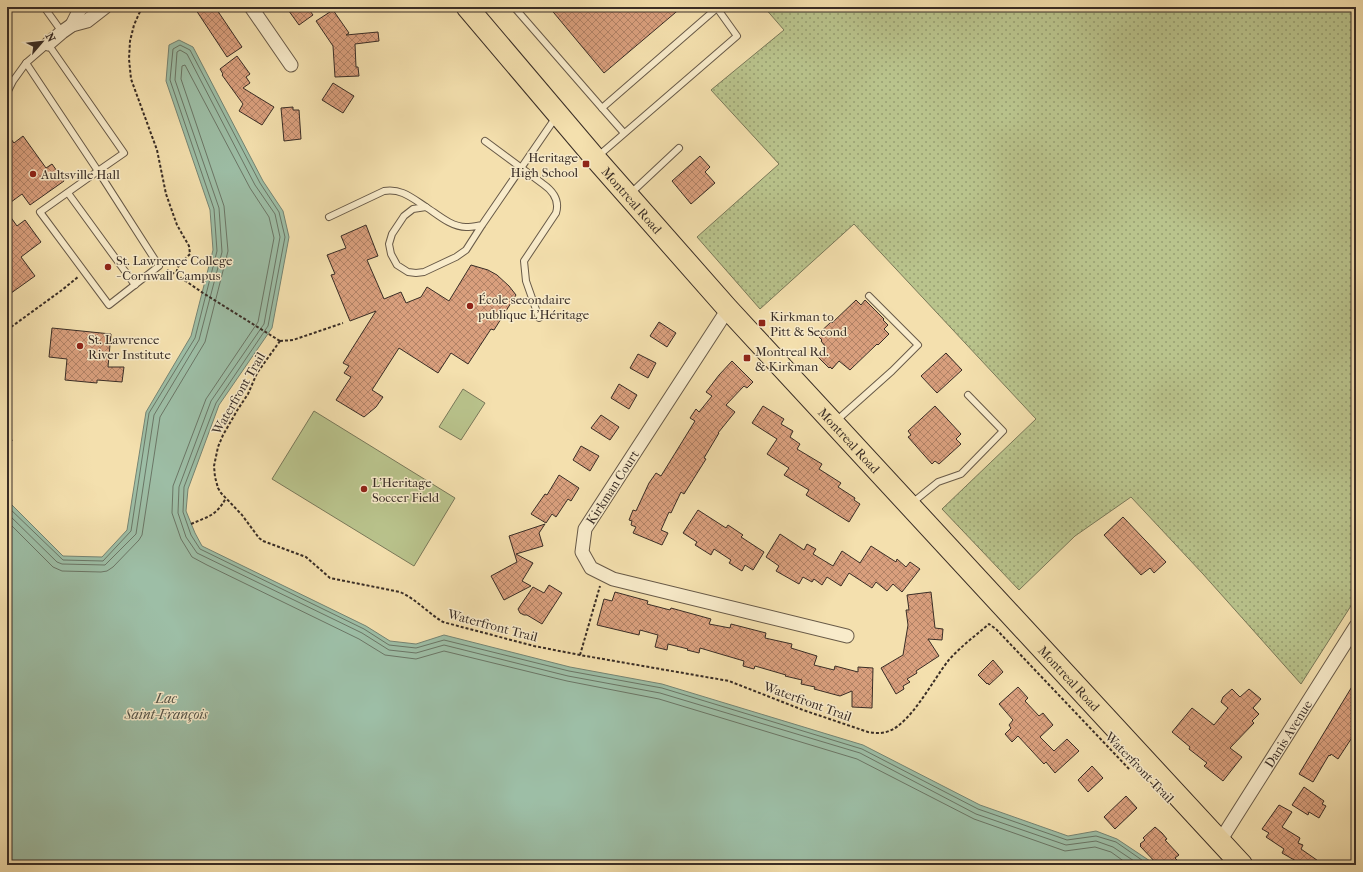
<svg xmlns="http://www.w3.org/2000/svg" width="1363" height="872" font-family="'IM FELL French Canon',serif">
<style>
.grass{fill:url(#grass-dots);stroke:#797859}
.park{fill:#b9c38c;stroke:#797859}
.water{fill:#9dbea6;stroke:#758473}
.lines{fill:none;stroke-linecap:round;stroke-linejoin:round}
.shore{stroke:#6b7666;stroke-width:1}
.building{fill:url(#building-cross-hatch);stroke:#392d26}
.lane-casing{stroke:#685a48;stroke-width:8}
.street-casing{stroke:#685a48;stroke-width:15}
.primary-casing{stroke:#392d26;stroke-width:23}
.path{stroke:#392d26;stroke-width:2;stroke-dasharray:3 2;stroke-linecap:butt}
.lane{stroke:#f8ebca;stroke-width:6}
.street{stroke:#f8ebca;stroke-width:13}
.primary{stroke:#f4e0ae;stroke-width:21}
.poi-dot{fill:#8f2418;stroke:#f8ebca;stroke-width:1.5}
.labels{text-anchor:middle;stroke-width:3;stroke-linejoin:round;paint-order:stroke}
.poi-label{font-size:13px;fill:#392d26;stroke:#f8ebca;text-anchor:start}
.street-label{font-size:13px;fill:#392d26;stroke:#f8ebca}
.water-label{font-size:14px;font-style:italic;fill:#525146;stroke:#f8ebca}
</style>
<defs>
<pattern id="grass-dots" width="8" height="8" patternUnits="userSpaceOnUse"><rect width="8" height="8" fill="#b9c38c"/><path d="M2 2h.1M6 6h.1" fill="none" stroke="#979f72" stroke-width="1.8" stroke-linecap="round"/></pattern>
<pattern id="building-cross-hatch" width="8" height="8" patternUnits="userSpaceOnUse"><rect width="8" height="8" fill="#d99f7d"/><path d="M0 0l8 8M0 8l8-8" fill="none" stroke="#b18266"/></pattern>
</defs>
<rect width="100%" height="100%" fill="#f4e0ae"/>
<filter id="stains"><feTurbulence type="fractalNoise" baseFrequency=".005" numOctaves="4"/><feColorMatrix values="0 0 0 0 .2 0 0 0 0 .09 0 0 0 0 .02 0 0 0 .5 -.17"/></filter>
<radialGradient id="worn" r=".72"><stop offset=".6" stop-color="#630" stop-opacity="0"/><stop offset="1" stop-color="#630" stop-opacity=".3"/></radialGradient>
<path class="grass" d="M 764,7 L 1356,7 L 1356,598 L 1301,684 L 1203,574 L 1131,497 L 1075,536 L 1019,590 L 942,509 L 1036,419 L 854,224 L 760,309 L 697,237 L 779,164 L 711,90 L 784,30 Z"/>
<g class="park">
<path d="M 463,389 L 485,403 L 461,440 L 439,427 Z"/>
<path d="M 314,411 L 455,498 L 414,566 L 272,479 Z"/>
</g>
<path class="water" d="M 179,40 L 193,47 L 263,181 L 283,211 L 289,237 L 272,328 L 219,405 L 188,489 L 186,511 L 195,533 L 202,546 L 366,626 L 390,641 L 416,644 L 444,635 L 570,667 L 662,684 L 863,745 L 980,805 L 1068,836 L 1096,831 L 1117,839 L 1156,865 L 7,865 L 7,500 L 63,556 L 102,557 L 127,530 L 146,412 L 191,336 L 213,250 L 210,210 L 166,81 L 169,45 Z"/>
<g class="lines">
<g class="shore">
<path d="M 7,506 L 63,560 L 103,561 L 131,531 L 149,413 L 195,338 L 217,251 L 214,209 L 170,80 L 173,49 L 180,45 L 190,50 L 260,183 L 279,212 L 285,237 L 268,326 L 216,403 L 184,487 L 183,512 L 191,535 L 200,549 L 364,629 L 389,645 L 416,648 L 444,640 L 569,671 L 662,688 L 862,749 L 978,809 L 1067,840 L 1096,836 L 1116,842 L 1149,865"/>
<path d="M 7,513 L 57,562 L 62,564 L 105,565 L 136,534 L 154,415 L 199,340 L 222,252 L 219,208 L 175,80 L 177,52 L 180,50 L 187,54 L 255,185 L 275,214 L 280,237 L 264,324 L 211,401 L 179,487 L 178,513 L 186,537 L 197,553 L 362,633 L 389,650 L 416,653 L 444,645 L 568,676 L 660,693 L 860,753 L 976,814 L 1066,845 L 1096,841 L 1113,847 L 1140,865"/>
<path d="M 7,521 L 53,567 L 62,571 L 101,572 L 107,571 L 113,567 L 139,540 L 142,535 L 160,417 L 205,342 L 228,251 L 224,206 L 181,79 L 182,66 L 185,65 L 250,188 L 269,217 L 274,238 L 258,322 L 206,399 L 173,486 L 172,513 L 181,539 L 192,557 L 207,565 L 359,639 L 385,655 L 416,659 L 444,651 L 567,681 L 659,699 L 857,759 L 974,819 L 1065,851 L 1095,847 L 1111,852 L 1129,865"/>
</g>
</g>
<g class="building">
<path d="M 194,7 L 215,7 L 242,47 L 227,57 Z"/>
<path d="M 286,7 L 307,7 L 313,15 L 299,25 Z"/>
<path d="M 549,7 L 682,7 L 604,73 Z"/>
<path d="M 333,10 L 349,33 L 346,35 L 378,32 L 379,41 L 355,44 L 356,67 L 358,67 L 359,76 L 335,77 L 333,46 L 316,21 Z"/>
<path d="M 237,56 L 250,74 L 246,77 L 250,83 L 243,88 L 274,107 L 262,125 L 239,111 L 243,104 L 222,75 L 223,74 L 220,69 Z"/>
<path d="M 333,83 L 354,96 L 343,113 L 322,100 Z"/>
<path d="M 293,107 L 293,110 L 299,110 L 301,139 L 284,141 L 281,108 Z"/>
<path d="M 7,134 L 14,143 L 23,136 L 46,168 L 52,164 L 64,181 L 30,205 L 22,194 L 7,205 Z"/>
<path d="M 700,156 L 710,167 L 705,172 L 715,183 L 691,204 L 672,181 Z"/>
<path d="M 7,212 L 17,226 L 25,220 L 41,242 L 21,257 L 35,276 L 7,296 Z"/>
<path d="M 366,225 L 378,256 L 367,260 L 384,299 L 401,292 L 406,303 L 421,297 L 427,287 L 449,301 L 471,265 L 488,270 L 497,275 L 509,286 L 516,295 L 494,330 L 491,329 L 468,364 L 451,353 L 438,373 L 399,348 L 372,390 L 383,397 L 376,407 L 364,417 L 336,400 L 351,377 L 344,373 L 349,366 L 343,363 L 376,311 L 350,321 L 331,275 L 335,274 L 327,255 L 346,248 L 341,236 Z"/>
<path d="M 856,300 L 861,305 L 865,300 L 884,319 L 883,320 L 888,325 L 884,329 L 889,334 L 878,345 L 877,344 L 850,370 L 839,361 L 832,369 L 830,367 L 829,368 L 818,357 L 820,356 L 817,354 L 825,346 L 821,341 L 822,340 L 817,335 L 831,322 L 832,323 Z"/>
<path d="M 659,322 L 676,333 L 667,347 L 650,336 Z"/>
<path d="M 52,328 L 111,334 L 108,367 L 124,367 L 122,382 L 97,380 L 97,383 L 65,380 L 67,359 L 49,357 Z"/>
<path d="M 946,353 L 962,370 L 937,393 L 921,376 Z"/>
<path d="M 638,354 L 656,363 L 648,378 L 630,368 Z"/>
<path d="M 732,361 L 753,382 L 747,388 L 744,386 L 726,405 L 735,412 L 718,433 L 719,433 L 704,458 L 706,459 L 684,494 L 681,492 L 671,513 L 669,512 L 661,530 L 668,533 L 662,545 L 633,533 L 636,527 L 631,525 L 632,521 L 629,520 L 633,510 L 636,511 L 649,483 L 656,473 L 661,476 L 695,421 L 690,418 L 696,409 L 699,412 L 712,396 L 706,392 L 719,375 Z"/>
<path d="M 619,384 L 637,395 L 629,409 L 611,398 Z"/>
<path d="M 763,406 L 784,419 L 781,424 L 793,431 L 790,437 L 800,444 L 797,449 L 822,464 L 819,469 L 841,483 L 838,487 L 855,498 L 854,500 L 860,504 L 849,522 L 806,495 L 809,490 L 784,475 L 789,468 L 767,454 L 777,439 L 752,423 Z"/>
<path d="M 935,406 L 961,434 L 956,439 L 961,444 L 939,464 L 935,461 L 932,464 L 908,437 L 911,435 L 908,431 Z"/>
<path d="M 601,415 L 619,427 L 610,440 L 591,428 Z"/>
<path d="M 581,446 L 599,456 L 590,471 L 573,460 Z"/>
<path d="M 559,475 L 579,488 L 571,501 L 568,499 L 556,517 L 552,514 L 546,523 L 531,514 L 545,494 L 547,495 Z"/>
<path d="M 698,510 L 726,528 L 728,525 L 743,535 L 741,537 L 764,552 L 753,570 L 745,565 L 742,571 L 729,563 L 731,560 L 714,549 L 711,555 L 695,545 L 697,542 L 683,533 Z"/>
<path d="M 1123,517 L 1166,562 L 1154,573 L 1150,568 L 1141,575 L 1104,535 Z"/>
<path d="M 545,524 L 539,533 L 543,546 L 516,554 L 533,563 L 522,581 L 531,586 L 504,600 L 491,576 L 517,562 L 509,536 Z"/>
<path d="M 780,534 L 804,550 L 807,544 L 816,549 L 813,554 L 833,566 L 842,551 L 860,563 L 871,546 L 896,562 L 897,559 L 906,567 L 910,562 L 920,569 L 902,592 L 893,584 L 887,591 L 876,582 L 872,588 L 849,573 L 841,586 L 827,577 L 822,585 L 814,579 L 812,582 L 803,577 L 799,584 L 776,571 L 779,566 L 766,557 Z"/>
<path d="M 549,585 L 562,593 L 542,624 L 527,615 L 524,615 L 520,613 L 518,609 L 533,587 L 544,593 Z"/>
<path d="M 615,592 L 648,601 L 647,604 L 670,610 L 671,608 L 711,619 L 709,624 L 730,628 L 731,624 L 766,633 L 765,638 L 792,644 L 791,648 L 817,656 L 814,665 L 834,670 L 835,666 L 858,672 L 858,667 L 873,668 L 872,708 L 852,707 L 852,691 L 840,696 L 814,689 L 815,687 L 801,684 L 802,680 L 785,676 L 786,675 L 755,666 L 754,669 L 743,666 L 744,661 L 700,648 L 699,653 L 687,650 L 688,649 L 668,644 L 667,650 L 655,647 L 658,635 L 640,630 L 639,635 L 597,625 L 604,599 L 612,601 Z"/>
<path d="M 931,592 L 935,628 L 943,629 L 942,640 L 928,639 L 939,656 L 916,671 L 917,673 L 907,679 L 910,682 L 903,686 L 904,689 L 896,694 L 881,668 L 903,655 L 908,625 L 906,610 L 909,610 L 907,595 Z"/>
<path d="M 993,660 L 1003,672 L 989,685 L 988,683 L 987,684 L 978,675 Z"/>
<path d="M 1356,680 L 1356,728 L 1354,732 L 1355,733 L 1338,759 L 1331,754 L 1330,756 L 1329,755 L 1313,782 L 1299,774 Z"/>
<path d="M 1018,687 L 1028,698 L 1025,701 L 1039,716 L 1043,713 L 1053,725 L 1040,737 L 1054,751 L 1067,739 L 1079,751 L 1055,773 L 1046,762 L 1044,764 L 1018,736 L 1012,742 L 1005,734 L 1011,728 L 1009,725 L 1013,720 L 999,704 Z"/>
<path d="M 1232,689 L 1240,697 L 1249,689 L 1261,699 L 1253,708 L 1259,714 L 1252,721 L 1254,723 L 1230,748 L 1242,757 L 1223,781 L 1204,766 L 1207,763 L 1189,749 L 1190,747 L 1172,732 L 1192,708 L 1214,725 L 1228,708 L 1221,702 L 1223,697 Z"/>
<path d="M 1092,766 L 1103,778 L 1088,792 L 1078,780 Z"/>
<path d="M 1304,787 L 1324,801 L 1322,804 L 1326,806 L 1319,818 L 1309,812 L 1308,815 L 1292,805 Z"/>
<path d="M 1126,796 L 1137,808 L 1115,829 L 1104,817 Z"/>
<path d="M 1279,805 L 1292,812 L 1282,827 L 1300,838 L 1298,843 L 1303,845 L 1301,849 L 1324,865 L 1303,865 L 1282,853 L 1284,849 L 1266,837 L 1269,833 L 1262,829 Z"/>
<path d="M 1155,827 L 1162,833 L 1167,839 L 1165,840 L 1179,855 L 1175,858 L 1182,865 L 1158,865 L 1140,846 L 1141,845 L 1140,844 L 1145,840 L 1143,838 Z"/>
</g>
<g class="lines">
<defs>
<g id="lane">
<path d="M 44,7 L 62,32"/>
<path d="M 514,7 L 602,108"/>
<path d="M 48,44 L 124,153 L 98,171 L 26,63 Z"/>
<path d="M 7,93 L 13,81 L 26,63"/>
<path d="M 485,141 L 543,184 C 553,191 560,200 556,213 L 524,261 L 526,281 L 539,318"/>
<path d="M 597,157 L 737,36 L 717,8 L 602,108 L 624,133"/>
<path d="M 98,171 L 159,266 L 109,305 L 40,212 Z"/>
<path d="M 68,193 L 135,285"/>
<path d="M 631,193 L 679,148"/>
<path d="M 329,217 L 384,191 C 401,188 412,198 426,207"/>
<path d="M 482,225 C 476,226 471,227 466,227 C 451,227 437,214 426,207 L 413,209 L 404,216 L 392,234 L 389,244 L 391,254 L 397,265 L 408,272 L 416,273 L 424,272 L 456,257 L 466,250 L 482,225 L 556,117"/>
<path d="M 836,421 L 892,371 L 918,345 L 869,296"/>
<path d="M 912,503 L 938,482 L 961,474 L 1003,431 L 968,395"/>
</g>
<g id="street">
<path d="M 251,7 L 291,65"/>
<path d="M 72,25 L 80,9 L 83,7"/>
<path d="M 48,44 L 62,32 L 72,25 L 87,21 L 105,7"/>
<path d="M 728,309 L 585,529 L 582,552 L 591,568 L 613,579 L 847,636"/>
<path id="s1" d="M 1220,841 L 1356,626"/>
</g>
<g id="primary">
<path id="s2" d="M 467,7 L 595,158 L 728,309 L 1242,865"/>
</g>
</defs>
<use href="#lane" class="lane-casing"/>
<use href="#street" class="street-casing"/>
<use href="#primary" class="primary-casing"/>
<g class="path">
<path d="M 142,7 L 134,25 L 130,41 L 129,59 L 131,79 L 157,150 L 166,194 L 177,225 L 189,246 L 190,254 C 184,260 175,266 177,275 L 203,293 L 280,341"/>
<path d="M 167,270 L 177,275"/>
<path d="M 7,330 L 62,290 L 78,277"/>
<path d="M 280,341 L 257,373 L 248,394 L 238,409 L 223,435 L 218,447 L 214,466 L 215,477 L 218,488 L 221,493 L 242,515 L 259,538 L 263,541 L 306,557 L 330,578 L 400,592 C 416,599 428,613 443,622 L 534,646 L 580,655 L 729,681 L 803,710 L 868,732 C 875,733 882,734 889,731 C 911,723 933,680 948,661 C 960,647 975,636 989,624 L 996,629 L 1130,770"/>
<path d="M 280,341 L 293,340 L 343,323"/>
<path d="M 7,429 L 12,442"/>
<path d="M 191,524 C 209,516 216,516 226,498"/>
<path d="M 580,655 L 600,586"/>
</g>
<use href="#lane" class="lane"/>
<use href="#street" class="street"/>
<use href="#primary" class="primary"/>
</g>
<g class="poi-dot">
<rect x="582" y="160" width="8" height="8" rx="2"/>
<circle cx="33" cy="174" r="4"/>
<circle cx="108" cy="267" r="4"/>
<circle cx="470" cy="306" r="4"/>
<rect x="758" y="319" width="8" height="8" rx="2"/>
<circle cx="80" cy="346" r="4"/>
<rect x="743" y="354" width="8" height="8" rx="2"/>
<circle cx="364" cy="489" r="4"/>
</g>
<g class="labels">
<g class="poi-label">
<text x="578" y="162" text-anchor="end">Heritage<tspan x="578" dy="15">High School</tspan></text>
<text x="41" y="179">Aultsville Hall</text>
<text x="116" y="265">St. Lawrence College<tspan x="116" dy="15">- Cornwall Campus</tspan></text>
<text x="478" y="304">École secondaire<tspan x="478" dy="15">publique L'Héritage</tspan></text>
<text x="770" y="321">Kirkman to<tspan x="770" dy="15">Pitt &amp; Second</tspan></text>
<text x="88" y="344">St. Lawrence<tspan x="88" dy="15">River Institute</tspan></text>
<text x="755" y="356">Montreal Rd.<tspan x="755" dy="15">&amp; Kirkman</tspan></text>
<text x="372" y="487">L'Heritage<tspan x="372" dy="15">Soccer Field</tspan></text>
</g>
<g class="street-label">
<text dy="5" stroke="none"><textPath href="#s2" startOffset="254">Montreal Road</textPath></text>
<text transform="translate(238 393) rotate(-60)" y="5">Waterfront Trail</text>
<text dy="5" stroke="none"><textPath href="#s2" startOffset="578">Montreal Road</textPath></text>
<text transform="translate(612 487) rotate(-57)" y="5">Kirkman Court</text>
<text transform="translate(493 625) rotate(15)" y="5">Waterfront Trail</text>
<text dy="5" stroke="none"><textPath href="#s2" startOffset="902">Montreal Road</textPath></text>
<text transform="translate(808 701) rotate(20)" y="5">Waterfront Trail</text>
<text dy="5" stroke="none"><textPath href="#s1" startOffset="127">Danis Avenue</textPath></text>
<text transform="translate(1140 767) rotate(46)" y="5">Waterfront Trail</text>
</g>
<g class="water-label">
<text x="166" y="703">Lac<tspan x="166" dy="16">Saint-François</tspan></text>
</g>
</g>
<rect width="1363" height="872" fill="none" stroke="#f4e0ae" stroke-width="24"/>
<rect x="8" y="8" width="1347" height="856" fill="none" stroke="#392d26" stroke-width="2"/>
<rect x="12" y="12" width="1339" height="848" fill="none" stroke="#392d26"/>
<g transform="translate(42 42) rotate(62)" stroke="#f8ebca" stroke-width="3" paint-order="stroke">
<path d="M0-3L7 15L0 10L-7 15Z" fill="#392d26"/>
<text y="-6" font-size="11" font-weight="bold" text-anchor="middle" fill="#392d26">N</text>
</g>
<rect width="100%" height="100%" filter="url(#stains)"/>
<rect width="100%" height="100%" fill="url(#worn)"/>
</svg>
